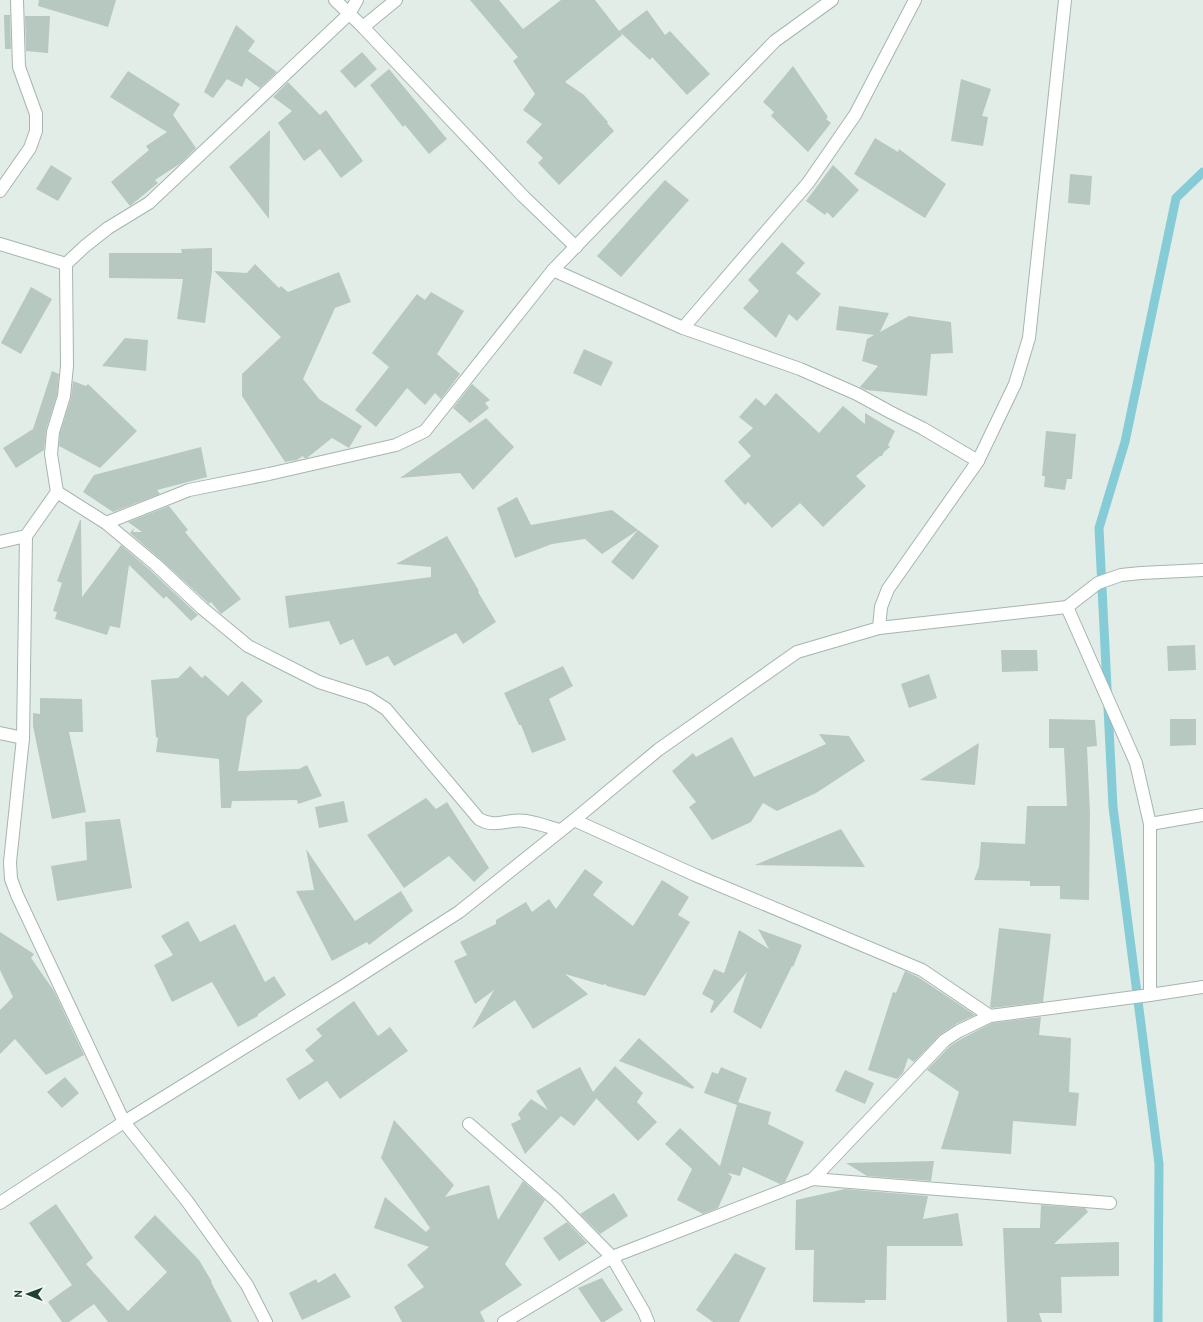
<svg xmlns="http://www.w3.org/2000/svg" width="1203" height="1322" font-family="'PT Sans',sans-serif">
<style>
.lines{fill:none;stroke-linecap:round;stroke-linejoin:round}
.stream{stroke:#86ccd6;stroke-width:9}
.building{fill:#b7c8c1}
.street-casing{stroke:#a4b6af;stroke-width:14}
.street{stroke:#fff;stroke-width:12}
</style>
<rect width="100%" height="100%" fill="#e2ede8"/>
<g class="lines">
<path class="stream" d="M 1158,1322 L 1159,1164 L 1113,807 L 1099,528 L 1125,442 L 1176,198 L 1203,172"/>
</g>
<g class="building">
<path d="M 39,0 L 116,0 L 108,27 L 38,6 Z"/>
<path d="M 470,0 L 499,0 L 523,29 L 561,0 L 595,0 L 619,31 L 647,10 L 665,35 L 670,31 L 710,74 L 687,95 L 652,57 L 650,60 L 621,33 L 622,35 L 565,82 L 584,95 L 608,122 L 607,123 L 614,131 L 559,185 L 538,163 L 543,158 L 526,142 L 542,124 L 523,110 L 535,94 L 513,61 L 518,57 Z"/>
<path d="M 4,15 L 10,15 L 11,49 L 5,49 Z"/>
<path d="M 25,16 L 50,16 L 48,53 L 26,51 Z"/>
<path d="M 236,25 L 255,41 L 248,51 L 277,72 L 260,88 L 246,78 L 242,87 L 227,79 L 213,98 L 204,92 Z"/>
<path d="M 362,52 L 377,69 L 355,88 L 340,71 Z"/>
<path d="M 793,66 L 828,117 L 826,119 L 831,123 L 808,152 L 771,116 L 774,112 L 763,102 Z"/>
<path d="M 389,69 L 447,139 L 429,154 L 405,125 L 403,127 L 370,85 Z"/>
<path d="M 128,71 L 180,104 L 173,115 L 196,148 L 181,163 L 155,180 L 158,183 L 130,206 L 111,182 L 149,150 L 146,146 L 167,132 L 110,97 Z"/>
<path d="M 961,79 L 991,89 L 982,116 L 988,117 L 983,146 L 951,141 Z"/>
<path d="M 288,82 L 320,115 L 326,110 L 363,161 L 341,178 L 320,149 L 304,161 L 278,123 L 292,111 L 273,97 Z"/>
<path d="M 270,130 L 269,219 L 229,167 Z"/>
<path d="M 875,138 L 898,152 L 899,149 L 946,184 L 925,218 L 854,174 Z"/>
<path d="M 51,165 L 72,178 L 58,201 L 36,189 Z"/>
<path d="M 833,165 L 859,190 L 833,218 L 827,212 L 825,215 L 806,201 Z"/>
<path d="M 1070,174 L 1092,176 L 1090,205 L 1068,203 Z"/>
<path d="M 665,180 L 689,200 L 621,277 L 597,256 Z"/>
<path d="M 782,242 L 805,263 L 796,273 L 821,294 L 797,321 L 789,314 L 776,338 L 743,308 L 759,291 L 748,280 Z"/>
<path d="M 212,248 L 212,271 L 205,323 L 177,319 L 183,279 L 109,278 L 109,253 L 182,253 L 181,249 Z"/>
<path d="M 255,264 L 279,288 L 281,286 L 288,292 L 339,272 L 351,302 L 335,308 L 303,379 L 319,399 L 362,426 L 349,448 L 332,438 L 307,458 L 304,458 L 303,456 L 297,460 L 285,462 L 242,396 L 242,374 L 281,337 L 214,271 L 247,273 Z"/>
<path d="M 31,287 L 52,299 L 21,354 L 1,343 Z"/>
<path d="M 431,292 L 464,311 L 437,354 L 460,374 L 441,399 L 435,393 L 425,405 L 407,388 L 376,427 L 355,410 L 389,367 L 372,353 L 417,294 L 425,300 Z"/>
<path d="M 839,306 L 889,313 L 880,332 L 909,316 L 951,322 L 953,353 L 931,354 L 927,396 L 866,390 L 860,387 L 878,366 L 862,361 L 867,339 L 874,335 L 836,330 Z"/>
<path d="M 125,338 L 148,340 L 146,371 L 102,366 Z"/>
<path d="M 584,349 L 613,362 L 601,386 L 573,373 Z"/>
<path d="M 52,371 L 59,374 L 57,395 L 46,430 L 44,450 L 16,468 L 3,448 L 33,429 Z"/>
<path d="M 73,381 L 86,386 L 88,384 L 137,431 L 100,468 L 59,446 L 60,433 L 71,398 Z"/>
<path d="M 472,384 L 490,400 L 485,403 L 489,408 L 470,423 L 453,408 Z"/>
<path d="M 776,393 L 819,433 L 843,406 L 865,424 L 865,413 L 895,431 L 888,445 L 890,447 L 884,452 L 882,456 L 880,456 L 856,476 L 866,486 L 823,527 L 800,503 L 772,528 L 748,502 L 745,505 L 724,481 L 751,456 L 738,442 L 753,428 L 739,417 L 756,398 L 765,406 Z"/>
<path d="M 486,418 L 514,447 L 473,490 L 460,473 L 400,478 Z"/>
<path d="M 1046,431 L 1076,434 L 1072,479 L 1067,479 L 1065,490 L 1044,487 L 1045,476 L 1042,476 Z"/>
<path d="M 201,447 L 207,477 L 157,490 L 160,494 L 113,512 L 83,492 L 94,475 Z"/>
<path d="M 517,497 L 531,525 L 612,510 L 638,530 L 602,554 L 585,539 L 552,544 L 515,558 L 497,508 Z"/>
<path d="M 169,506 L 188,530 L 185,532 L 241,599 L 221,614 L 211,602 L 209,604 L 207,602 L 160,559 L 130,533 L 134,528 L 133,532 L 142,532 L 128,522 Z"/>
<path d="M 80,520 L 81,520 L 82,597 L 121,545 L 150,570 L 198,615 L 191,621 L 166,596 L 164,599 L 129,565 L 120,628 L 110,626 L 107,635 L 55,619 L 57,612 L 53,611 L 62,583 L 57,581 Z"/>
<path d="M 638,530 L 659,546 L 633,580 L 611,562 Z"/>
<path d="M 447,536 L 479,591 L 478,592 L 496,622 L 463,644 L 456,633 L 394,666 L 388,656 L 366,666 L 353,639 L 340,645 L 329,621 L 289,628 L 285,596 L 431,577 L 431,567 L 396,564 Z"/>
<path d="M 1195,645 L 1196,670 L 1168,671 L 1167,646 Z"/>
<path d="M 1001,650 L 1037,650 L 1038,671 L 1002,672 Z"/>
<path d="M 190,666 L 202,678 L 205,675 L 228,696 L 242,681 L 263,701 L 247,717 L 238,771 L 299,769 L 307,765 L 322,796 L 298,804 L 297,800 L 232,801 L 231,808 L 221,808 L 219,759 L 156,752 L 158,738 L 156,737 L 151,680 L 178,678 Z"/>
<path d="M 563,666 L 573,686 L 549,699 L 566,740 L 532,753 L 521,725 L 519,725 L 504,693 Z"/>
<path d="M 929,674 L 937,698 L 909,708 L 901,684 Z"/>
<path d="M 40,698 L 82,699 L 83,732 L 69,732 L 86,812 L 52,819 L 33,726 L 33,713 L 40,714 Z"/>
<path d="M 1049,719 L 1095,720 L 1097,746 L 1087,747 L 1090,813 L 1089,900 L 1060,899 L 1060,886 L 1030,886 L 1030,881 L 974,880 L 979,867 L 981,842 L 1025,844 L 1027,806 L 1067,806 L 1064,748 L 1049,748 Z"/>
<path d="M 1170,719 L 1196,719 L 1196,745 L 1170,746 Z"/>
<path d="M 819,734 L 849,736 L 865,761 L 816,793 L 777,811 L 763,803 L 751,822 L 712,840 L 689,807 L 696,802 L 672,771 L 693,753 L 696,757 L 732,737 L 754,777 L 826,744 Z"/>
<path d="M 979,743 L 975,785 L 920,780 Z"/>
<path d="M 426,798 L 436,809 L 447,802 L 489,868 L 474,882 L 449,856 L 404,888 L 367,835 Z"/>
<path d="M 344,801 L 348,822 L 319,828 L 315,807 Z"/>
<path d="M 120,819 L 132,888 L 57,901 L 51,866 L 87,860 L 85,822 Z"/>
<path d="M 841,829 L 865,867 L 755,865 Z"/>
<path d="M 306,849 L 355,921 L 401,891 L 413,911 L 369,945 L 367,942 L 332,961 L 296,891 L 314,890 Z"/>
<path d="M 585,869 L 603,882 L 593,895 L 633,926 L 662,880 L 689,897 L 678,915 L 690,922 L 645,996 L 607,986 L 605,984 L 603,985 L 565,974 L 588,994 L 533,1029 L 515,1000 L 472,1029 L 494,990 L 475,1004 L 454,961 L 467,955 L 460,942 L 496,924 L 496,920 L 526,902 L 532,912 L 549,899 L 556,909 Z"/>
<path d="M 188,921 L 200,942 L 235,924 L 265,982 L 274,976 L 286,995 L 258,1014 L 258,1016 L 238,1027 L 212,982 L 172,1002 L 154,965 L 173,955 L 161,936 Z"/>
<path d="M 999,928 L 1051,934 L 1043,1002 L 992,1008 L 990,1007 Z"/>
<path d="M 758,929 L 802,945 L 793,967 L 792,966 L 761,1029 L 733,1012 L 747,972 L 712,1013 L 710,1012 L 714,1001 L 702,994 L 714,969 L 724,973 L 739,930 L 769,949 Z"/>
<path d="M 0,932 L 34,954 L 31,958 L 54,991 L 84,1055 L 46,1075 L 15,1039 L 0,1054 L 0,1010 L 13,997 L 0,970 Z"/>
<path d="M 905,971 L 918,977 L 975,1015 L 956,1024 L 941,1034 L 914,1062 L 908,1058 L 903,1073 L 897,1079 L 868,1070 L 893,992 L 896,993 Z"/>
<path d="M 354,1001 L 378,1036 L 390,1027 L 408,1051 L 340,1099 L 327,1081 L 299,1100 L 286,1079 L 314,1061 L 305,1050 L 322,1036 L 316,1029 Z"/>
<path d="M 1041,1017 L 1039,1035 L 1071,1038 L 1069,1092 L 1079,1093 L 1076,1126 L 1013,1121 L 1011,1154 L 941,1149 L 959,1092 L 927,1070 L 950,1046 L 963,1038 L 992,1023 Z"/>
<path d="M 639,1038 L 694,1087 L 693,1089 L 619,1061 Z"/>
<path d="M 615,1066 L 643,1093 L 637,1102 L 657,1122 L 638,1141 L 596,1098 L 596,1099 L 574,1126 L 561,1116 L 525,1154 L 511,1124 L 521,1119 L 518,1114 L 531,1099 L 548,1110 L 536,1091 L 580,1067 L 593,1092 Z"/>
<path d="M 721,1067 L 747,1078 L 738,1102 L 771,1112 L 768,1124 L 804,1142 L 785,1182 L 780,1184 L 743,1167 L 740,1176 L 728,1173 L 732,1177 L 718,1208 L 703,1214 L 677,1200 L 692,1169 L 665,1144 L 680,1128 L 720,1166 L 737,1105 L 704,1093 L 712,1072 L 718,1074 Z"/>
<path d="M 845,1070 L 874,1083 L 865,1104 L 835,1091 Z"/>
<path d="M 65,1077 L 79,1093 L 62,1108 L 47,1092 Z"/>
<path d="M 394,1120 L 454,1185 L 445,1197 L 489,1185 L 498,1220 L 523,1181 L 545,1200 L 505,1264 L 522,1285 L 480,1312 L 485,1322 L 402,1322 L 394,1307 L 424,1287 L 407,1265 L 429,1247 L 374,1228 L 385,1197 L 426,1232 L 430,1228 L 381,1158 Z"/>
<path d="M 934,1161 L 931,1181 L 867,1176 L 846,1163 Z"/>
<path d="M 845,1189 L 928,1196 L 923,1219 L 958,1213 L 963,1246 L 887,1246 L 886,1300 L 865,1300 L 865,1303 L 813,1302 L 814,1250 L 795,1250 L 796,1200 Z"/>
<path d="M 614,1193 L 628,1216 L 600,1234 L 580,1214 Z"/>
<path d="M 56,1204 L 93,1258 L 86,1264 L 128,1311 L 167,1272 L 134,1237 L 155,1215 L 199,1260 L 212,1282 L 211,1282 L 232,1322 L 108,1322 L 94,1304 L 69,1322 L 62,1322 L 48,1302 L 72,1285 L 29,1223 Z"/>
<path d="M 1041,1205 L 1085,1208 L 1088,1212 L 1054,1244 L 1119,1242 L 1119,1276 L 1061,1277 L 1062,1313 L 1039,1313 L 1042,1322 L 1007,1322 L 1003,1228 L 1040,1228 Z"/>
<path d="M 567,1222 L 587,1243 L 559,1261 L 543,1238 Z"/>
<path d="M 735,1253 L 766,1268 L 739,1322 L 713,1322 L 696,1310 Z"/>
<path d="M 335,1273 L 351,1297 L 302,1320 L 289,1293 L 316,1279 L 318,1283 Z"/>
<path d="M 602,1278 L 623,1310 L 604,1322 L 601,1322 L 578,1288 Z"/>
</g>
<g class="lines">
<defs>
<g id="street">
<path d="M 335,0 L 363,27 L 523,196 L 576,247"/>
<path d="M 363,27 L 396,0"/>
<path d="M 0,191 L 30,148 L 36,131 L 36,114 L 19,67 L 17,0"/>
<path d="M 0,244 L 66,264 L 84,247 L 108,228 L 149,203 L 349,14 L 357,0"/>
<path d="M 553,270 L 683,328 L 800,369 L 857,394 L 890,412 L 922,428 L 978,461"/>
<path d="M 683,328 L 808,183 L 855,115 L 915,0"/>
<path d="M 57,492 L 51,454 L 53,432 L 64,396 L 67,366 L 66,264"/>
<path d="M 106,523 L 155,564 L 202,608 L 248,646 L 319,682 L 369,698 L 386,709 L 479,819 C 496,829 508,818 526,821 C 537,823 549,827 560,830"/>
<path d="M 26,536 L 57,492 L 106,523 L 189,490 L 269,474 L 396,445 L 425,431 L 553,270 L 775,41 L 832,0"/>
<path d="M 0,542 L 26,536 L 23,738 L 10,862 L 11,879 L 17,895 L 124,1122 L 187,1201 L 247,1285 L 266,1322"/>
<path d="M 1067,607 L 1136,763 L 1150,824 L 1150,995"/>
<path d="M 879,628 L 1067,607 L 1098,583 L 1121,575 L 1141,573 L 1203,570"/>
<path d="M 0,733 L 23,738"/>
<path d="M 574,820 L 695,875 L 922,970 L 990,1016"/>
<path d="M 1150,824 L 1203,815"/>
<path d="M 469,1124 L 556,1200 L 612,1257 L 644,1312 L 648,1322"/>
<path d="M 813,1179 L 1110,1203"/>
<path d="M 0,1203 L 124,1122 L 347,984 L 459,912 L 574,820 L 658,750 L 797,652 L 879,628 L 881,607 L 888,589 L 978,461 L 1015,384 L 1029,338 L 1065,0"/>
<path d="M 504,1322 L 612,1257 L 813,1179 L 945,1040 L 959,1031 L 990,1016 L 1150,995 L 1203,987"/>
</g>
</defs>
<use href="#street" class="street-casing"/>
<use href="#street" class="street"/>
</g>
<g transform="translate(28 1294) rotate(271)" stroke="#f3f9f6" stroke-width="3" paint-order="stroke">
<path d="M0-3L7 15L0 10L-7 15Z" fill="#204036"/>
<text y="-6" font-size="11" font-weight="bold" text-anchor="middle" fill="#204036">N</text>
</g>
</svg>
